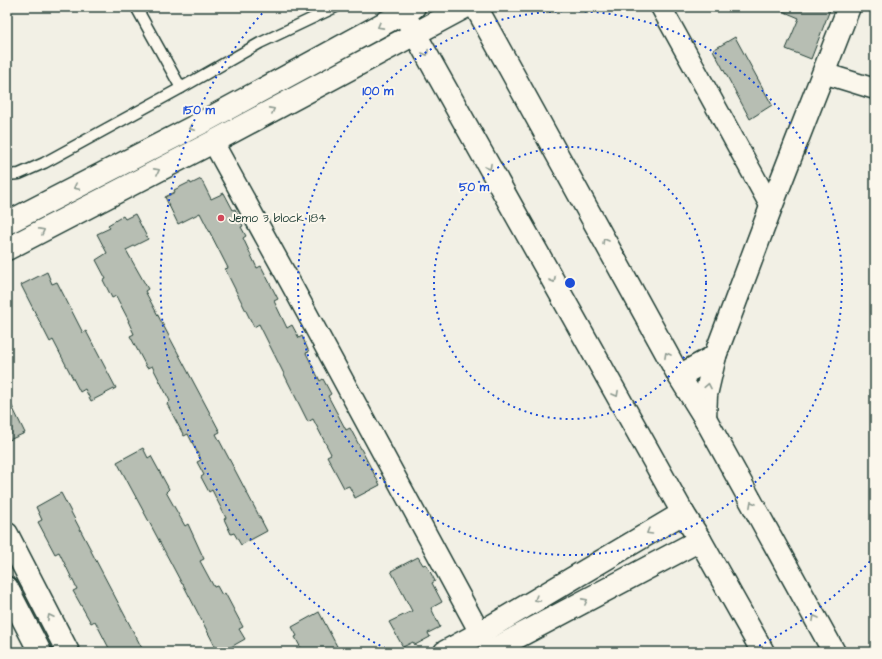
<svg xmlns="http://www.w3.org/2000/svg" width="882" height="659" font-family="'Architects Daughter',sans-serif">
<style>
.building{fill:#b7beb3;stroke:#1f3d34}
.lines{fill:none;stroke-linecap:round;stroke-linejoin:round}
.lane-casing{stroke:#1f3d34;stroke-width:13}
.street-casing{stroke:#1f3d34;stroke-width:23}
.secondary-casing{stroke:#1f3d34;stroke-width:25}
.primary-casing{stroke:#1f3d34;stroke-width:25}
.lane{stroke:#fbf7ec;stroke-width:10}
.street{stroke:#fbf7ec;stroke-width:20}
.secondary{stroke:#fbf7ec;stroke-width:22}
.primary{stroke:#fbf7ec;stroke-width:22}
.oneway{stroke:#8d9a90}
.ring{fill:none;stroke:#1d4ed8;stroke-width:2;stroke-dasharray:2 4}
.poi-dot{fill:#d1495b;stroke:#fbf7ec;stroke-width:1.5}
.labels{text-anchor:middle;stroke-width:4;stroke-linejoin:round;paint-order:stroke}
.poi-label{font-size:12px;fill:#1f3d34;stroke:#fbf7ec;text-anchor:start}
.centre{fill:#1d4ed8;stroke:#fbf7ec;stroke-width:2}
.ring-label{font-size:12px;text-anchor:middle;font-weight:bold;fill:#1d4ed8;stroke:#fbf7ec;stroke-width:4;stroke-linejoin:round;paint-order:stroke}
</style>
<rect width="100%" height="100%" fill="#f2f0e5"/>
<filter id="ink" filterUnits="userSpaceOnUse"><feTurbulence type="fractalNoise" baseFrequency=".025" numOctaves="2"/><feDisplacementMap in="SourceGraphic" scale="8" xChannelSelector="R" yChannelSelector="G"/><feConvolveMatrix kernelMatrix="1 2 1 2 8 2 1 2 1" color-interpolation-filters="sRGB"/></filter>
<g filter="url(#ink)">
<g class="building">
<path d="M 773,7 L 831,7 L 811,59 L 786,49 L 799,18 Z"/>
<path d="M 735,37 L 772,105 L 750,119 L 713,50 Z"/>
<path d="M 201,179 L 211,199 L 224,193 L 233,210 L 235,209 L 243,226 L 241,227 L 246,236 L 243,238 L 257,268 L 261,266 L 278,299 L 274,301 L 287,328 L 292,325 L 299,338 L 302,336 L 309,352 L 306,353 L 320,381 L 323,379 L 331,394 L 328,396 L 346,430 L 350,428 L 380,485 L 355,498 L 349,486 L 344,488 L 327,456 L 331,454 L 313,419 L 308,422 L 259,324 L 254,327 L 225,269 L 228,268 L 200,213 L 178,224 L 165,197 L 175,192 L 174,190 L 190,182 L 191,184 Z"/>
<path d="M 135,214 L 148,239 L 126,250 L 148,289 L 145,291 L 220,432 L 216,434 L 267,531 L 241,545 L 234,533 L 231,534 L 224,519 L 226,518 L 212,490 L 209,492 L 201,477 L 204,475 L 197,462 L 201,460 L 188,434 L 184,436 L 167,404 L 170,401 L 152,366 L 147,368 L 130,336 L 134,334 L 128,321 L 129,321 L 116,296 L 112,298 L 103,280 L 106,279 L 96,260 L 107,253 L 97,234 L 110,228 L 108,225 L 123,216 L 125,219 Z"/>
<path d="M 47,272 L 52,284 L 57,282 L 83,333 L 86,331 L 116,388 L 91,401 L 85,389 L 80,392 L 53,340 L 50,342 L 21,285 Z"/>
<path d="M 7,396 L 25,433 L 7,441 Z"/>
<path d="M 143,448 L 148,458 L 151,456 L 169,489 L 166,492 L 185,526 L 188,524 L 204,559 L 200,561 L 214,587 L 217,586 L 222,595 L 225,593 L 243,627 L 239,629 L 245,639 L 222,652 L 218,652 L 183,584 L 182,584 L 146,516 L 117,462 Z"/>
<path d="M 61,493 L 91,550 L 91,551 L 144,652 L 111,652 L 95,621 L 91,623 L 73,591 L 77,589 L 59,552 L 55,554 L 38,522 L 42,520 L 36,507 Z"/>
<path d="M 418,557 L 423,565 L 426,564 L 435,581 L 432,583 L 442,602 L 431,608 L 440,627 L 428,633 L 430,637 L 415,645 L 413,642 L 403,647 L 389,622 L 412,611 L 391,571 Z"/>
<path d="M 319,612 L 340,652 L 303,652 L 295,637 L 297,636 L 292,627 Z"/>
</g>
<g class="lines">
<defs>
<g id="lane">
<path d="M 136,7 L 181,88"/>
<path d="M 7,175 L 19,174 L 44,163 L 181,88 L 260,43 L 336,7"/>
</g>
<g id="street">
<path d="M 661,7 L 771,207"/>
<path d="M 823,73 L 875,89"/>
<path d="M 213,142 L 296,293 L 480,633"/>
</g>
<g id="secondary">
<path d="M 7,223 L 203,122 L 414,7"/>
<path d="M 7,249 L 213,142 L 465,7"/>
<path d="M 679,376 L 715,356"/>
<path d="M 705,418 L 706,395 L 715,356 L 771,207 L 849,7"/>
<path d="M 7,534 L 68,652"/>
<path d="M 7,588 L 40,652"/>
<path d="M 445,652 L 480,633 L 683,513"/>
<path d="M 489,652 L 700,540"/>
</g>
<g id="primary">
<path d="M 400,7 L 683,513 L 700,540 L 763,652"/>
<path d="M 476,7 L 679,376 L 705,418 L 834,652"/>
</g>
</defs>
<use href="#lane" class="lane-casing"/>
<use href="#street" class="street-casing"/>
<use href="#secondary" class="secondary-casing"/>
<use href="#primary" class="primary-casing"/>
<use href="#lane" class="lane"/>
<use href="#street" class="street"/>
<use href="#secondary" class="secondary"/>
<use href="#primary" class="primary"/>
</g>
<defs><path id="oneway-chevron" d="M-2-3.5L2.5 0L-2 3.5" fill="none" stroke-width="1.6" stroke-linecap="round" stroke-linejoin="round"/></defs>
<g class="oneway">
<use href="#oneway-chevron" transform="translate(380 26) rotate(151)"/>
<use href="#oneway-chevron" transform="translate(426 53) rotate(61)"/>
<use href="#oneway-chevron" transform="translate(272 110) rotate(-28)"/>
<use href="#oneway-chevron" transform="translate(192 128) rotate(153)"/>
<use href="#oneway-chevron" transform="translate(489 167) rotate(61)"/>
<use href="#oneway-chevron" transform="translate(157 171) rotate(-28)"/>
<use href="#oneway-chevron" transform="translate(76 187) rotate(153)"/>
<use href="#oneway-chevron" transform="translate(42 231) rotate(-28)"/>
<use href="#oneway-chevron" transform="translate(605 241) rotate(-119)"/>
<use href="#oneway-chevron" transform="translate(553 280) rotate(61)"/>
<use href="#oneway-chevron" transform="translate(667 355) rotate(-119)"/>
<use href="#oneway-chevron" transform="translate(708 386) rotate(-79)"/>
<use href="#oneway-chevron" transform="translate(616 394) rotate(61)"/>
<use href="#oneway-chevron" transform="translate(752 504) rotate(-119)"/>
<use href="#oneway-chevron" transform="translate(649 532) rotate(149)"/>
<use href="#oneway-chevron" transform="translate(537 599) rotate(149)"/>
<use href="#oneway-chevron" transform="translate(585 601) rotate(-28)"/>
<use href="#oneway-chevron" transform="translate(50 617) rotate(-117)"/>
<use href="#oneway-chevron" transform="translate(815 618) rotate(-119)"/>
</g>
</g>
<g class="ring">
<circle cx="570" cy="283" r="136"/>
<circle cx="570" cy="283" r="272"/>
<path d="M874 557A409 409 0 0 1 749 651M391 651A409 409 0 0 1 266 9"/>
</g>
<circle class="poi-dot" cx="221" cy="218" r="4"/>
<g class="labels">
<g class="poi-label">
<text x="229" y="222">Jemo 3 block 184</text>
</g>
</g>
<circle cx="570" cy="283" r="6" class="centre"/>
<g class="ring-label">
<text x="378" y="95">100 m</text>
<text x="199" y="114">150 m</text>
<text x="474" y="191">50 m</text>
</g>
<rect width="882" height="659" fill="none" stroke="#fbf7ec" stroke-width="24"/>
<rect x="12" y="12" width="858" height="635" fill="none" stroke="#1f3d34" stroke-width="1.5" filter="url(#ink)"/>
</svg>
